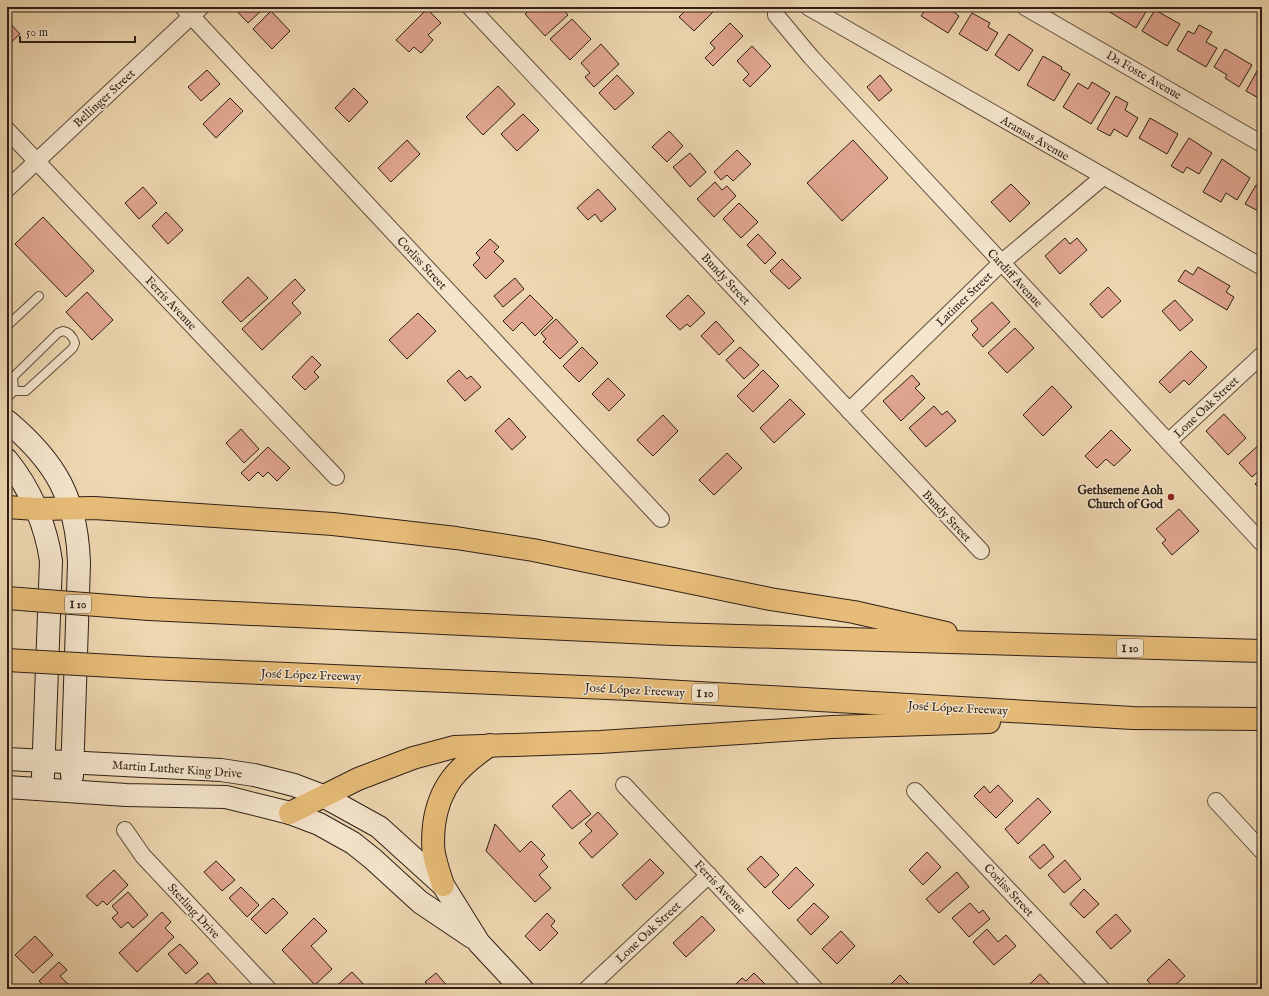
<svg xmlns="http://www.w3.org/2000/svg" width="1269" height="996" font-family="'IM FELL English',serif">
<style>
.building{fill:#e0a58f;stroke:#2e1f17}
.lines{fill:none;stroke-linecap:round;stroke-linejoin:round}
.lane-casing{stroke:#5e4d3d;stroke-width:10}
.street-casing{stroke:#5e4d3d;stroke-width:18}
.secondary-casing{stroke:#2e1f17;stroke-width:24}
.highway-casing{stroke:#2e1f17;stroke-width:24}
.lane{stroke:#f4e5cc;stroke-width:8}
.street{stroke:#f4e5cc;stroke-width:16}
.secondary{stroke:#f4e5cc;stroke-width:22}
.highway{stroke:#e7bc78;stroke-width:22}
.highway-bridge-casing{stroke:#2e1f17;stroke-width:24;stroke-linecap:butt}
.highway-bridge{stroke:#e7bc78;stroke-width:22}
.poi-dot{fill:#8f2418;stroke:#f4e5cc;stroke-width:1.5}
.labels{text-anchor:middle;stroke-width:3;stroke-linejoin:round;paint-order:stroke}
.shield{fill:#f4e5cc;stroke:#695a4d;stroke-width:1}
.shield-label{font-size:11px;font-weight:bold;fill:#2e1f17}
.street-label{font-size:12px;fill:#2e1f17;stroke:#f4e5cc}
.poi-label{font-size:12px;font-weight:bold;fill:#2e1f17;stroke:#f4e5cc;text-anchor:end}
</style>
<rect width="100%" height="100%" fill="#eed7b0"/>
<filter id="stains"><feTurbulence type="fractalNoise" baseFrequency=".005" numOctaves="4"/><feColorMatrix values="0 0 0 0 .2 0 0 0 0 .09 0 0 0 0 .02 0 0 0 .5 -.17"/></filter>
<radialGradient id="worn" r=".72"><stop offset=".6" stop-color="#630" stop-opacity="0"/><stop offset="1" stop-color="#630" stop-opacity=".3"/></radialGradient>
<g class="building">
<path d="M 233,7 L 259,7 L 262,10 L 248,23 Z"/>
<path d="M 533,7 L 561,7 L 568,15 L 545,36 L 525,14 Z"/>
<path d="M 689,7 L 715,7 L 716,9 L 694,31 L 679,17 Z"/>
<path d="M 927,7 L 947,7 L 959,16 L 948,33 L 921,16 Z"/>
<path d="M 1110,7 L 1149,7 L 1136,28 L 1108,11 Z"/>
<path d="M 427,9 L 441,23 L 428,35 L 433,40 L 421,53 L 414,47 L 409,52 L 396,40 Z"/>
<path d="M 1155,10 L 1180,24 L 1167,46 L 1142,31 Z"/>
<path d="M 271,11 L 290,31 L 272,49 L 253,29 Z"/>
<path d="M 972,13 L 990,23 L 988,27 L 998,33 L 987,51 L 959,34 Z"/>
<path d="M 572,19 L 591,39 L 570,60 L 550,39 Z"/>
<path d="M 7,20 L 20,34 L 7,46 Z"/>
<path d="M 730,23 L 743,36 L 713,66 L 705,58 L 715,48 L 710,43 Z"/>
<path d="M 1199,25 L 1212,32 L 1206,42 L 1217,48 L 1206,67 L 1177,50 L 1188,31 L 1194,34 Z"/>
<path d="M 1009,34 L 1033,50 L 1019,71 L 995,55 Z"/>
<path d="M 601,44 L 619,64 L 594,87 L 585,77 L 590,73 L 581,63 Z"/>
<path d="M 752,46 L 771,66 L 750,87 L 743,80 L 749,74 L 737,61 Z"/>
<path d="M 1225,49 L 1252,65 L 1239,87 L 1225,78 L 1227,75 L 1214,67 Z"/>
<path d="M 1043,56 L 1062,67 L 1061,69 L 1070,74 L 1054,101 L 1027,85 Z"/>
<path d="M 207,70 L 220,84 L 201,101 L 188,87 Z"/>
<path d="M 1257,71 L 1262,74 L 1262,100 L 1246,91 Z"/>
<path d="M 617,75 L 634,93 L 615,110 L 599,93 Z"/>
<path d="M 880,75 L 892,90 L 879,101 L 867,87 Z"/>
<path d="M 1092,82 L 1110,93 L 1091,124 L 1063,107 L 1078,83 L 1088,89 Z"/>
<path d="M 498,86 L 515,104 L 483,135 L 466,117 Z"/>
<path d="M 354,88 L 368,102 L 349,122 L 335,108 Z"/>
<path d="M 1116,96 L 1128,103 L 1125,110 L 1138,118 L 1127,137 L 1114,129 L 1110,136 L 1097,129 Z"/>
<path d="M 230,98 L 243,111 L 216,138 L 203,124 Z"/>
<path d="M 523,114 L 539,130 L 517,151 L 501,134 Z"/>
<path d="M 1150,118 L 1178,134 L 1167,154 L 1139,138 Z"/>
<path d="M 669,131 L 683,146 L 667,162 L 652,147 Z"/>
<path d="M 1189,138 L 1212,153 L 1199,174 L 1187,167 L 1183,173 L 1171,166 Z"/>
<path d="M 407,140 L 420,154 L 391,182 L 378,168 Z"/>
<path d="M 853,140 L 888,178 L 842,221 L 807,183 Z"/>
<path d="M 737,150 L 751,164 L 733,181 L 727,175 L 721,180 L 714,172 Z"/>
<path d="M 690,153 L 706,172 L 690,187 L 673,167 Z"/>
<path d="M 1222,159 L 1250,178 L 1237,200 L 1226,193 L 1221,202 L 1203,192 Z"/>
<path d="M 715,182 L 722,190 L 727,186 L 736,196 L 714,217 L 697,199 Z"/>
<path d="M 1011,184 L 1030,203 L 1010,222 L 991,202 Z"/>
<path d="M 1256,185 L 1262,188 L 1262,213 L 1245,204 Z"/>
<path d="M 143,187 L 157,203 L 139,219 L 125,203 Z"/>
<path d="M 598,189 L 616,209 L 601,222 L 595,214 L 588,220 L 577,208 Z"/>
<path d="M 739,203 L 758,222 L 741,238 L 723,219 Z"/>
<path d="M 166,212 L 183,230 L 168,244 L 152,226 Z"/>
<path d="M 43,217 L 94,271 L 66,297 L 15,244 Z"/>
<path d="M 758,234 L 776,253 L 765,264 L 747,245 Z"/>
<path d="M 1065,238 L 1070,244 L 1077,238 L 1087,250 L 1060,274 L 1045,256 Z"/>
<path d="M 490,239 L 499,247 L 494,252 L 504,261 L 486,279 L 473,265 L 480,258 L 476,253 Z"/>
<path d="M 782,259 L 801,278 L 789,289 L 770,271 Z"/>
<path d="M 1198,267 L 1230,286 L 1226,292 L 1234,297 L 1227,310 L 1178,281 L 1185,270 L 1193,275 Z"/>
<path d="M 248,277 L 268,298 L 241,322 L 222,302 Z"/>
<path d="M 515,278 L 524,289 L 503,307 L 494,296 Z"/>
<path d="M 295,279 L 305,290 L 292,303 L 301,313 L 262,350 L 242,329 Z"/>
<path d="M 1108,287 L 1121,301 L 1102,318 L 1090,304 Z"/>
<path d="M 87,292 L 113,320 L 92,340 L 66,312 Z"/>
<path d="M 530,295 L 553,318 L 535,336 L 522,322 L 513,331 L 503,321 Z"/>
<path d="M 688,295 L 705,313 L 690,327 L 687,324 L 680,330 L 666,316 Z"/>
<path d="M 1175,300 L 1193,320 L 1180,331 L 1162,311 Z"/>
<path d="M 992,302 L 1010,322 L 983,347 L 972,335 L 978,329 L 971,321 Z"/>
<path d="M 418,313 L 436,331 L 407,359 L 389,340 Z"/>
<path d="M 556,319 L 578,342 L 560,359 L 543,342 L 546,339 L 541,333 Z"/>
<path d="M 716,321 L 734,341 L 719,355 L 701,336 Z"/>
<path d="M 1015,328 L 1034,348 L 1007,373 L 988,353 Z"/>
<path d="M 582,347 L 598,363 L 579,382 L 563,366 Z"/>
<path d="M 740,347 L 759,365 L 744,379 L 726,360 Z"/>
<path d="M 1191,351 L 1207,367 L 1189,385 L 1184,380 L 1170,393 L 1159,382 Z"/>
<path d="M 312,356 L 321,365 L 314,372 L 319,377 L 305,390 L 292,377 Z"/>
<path d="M 459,370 L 467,379 L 471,376 L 481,387 L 465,401 L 447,381 Z"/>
<path d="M 763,370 L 779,386 L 753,412 L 737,396 Z"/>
<path d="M 912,375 L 920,384 L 915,388 L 925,398 L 901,421 L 883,401 Z"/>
<path d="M 608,378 L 625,395 L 609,411 L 592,394 Z"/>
<path d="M 1052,386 L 1072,407 L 1043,436 L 1023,415 Z"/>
<path d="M 790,399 L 805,414 L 774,443 L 760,428 Z"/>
<path d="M 934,406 L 942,415 L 947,411 L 956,421 L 926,447 L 909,428 Z"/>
<path d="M 1224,414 L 1246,438 L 1228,455 L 1206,431 Z"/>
<path d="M 663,415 L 678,431 L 653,456 L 637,440 Z"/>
<path d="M 509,418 L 526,437 L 512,450 L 495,431 Z"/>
<path d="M 241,429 L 259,449 L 244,463 L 226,443 Z"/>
<path d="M 1111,430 L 1131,450 L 1114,466 L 1106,459 L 1097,468 L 1085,456 Z"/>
<path d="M 1262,442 L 1262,468 L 1252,477 L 1239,463 Z"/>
<path d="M 268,447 L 290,468 L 277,481 L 268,472 L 263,477 L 258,472 L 249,481 L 241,473 Z"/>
<path d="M 727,453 L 742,468 L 714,495 L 699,480 Z"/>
<path d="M 1262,478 L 1262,491 L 1255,484 Z"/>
<path d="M 1179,509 L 1199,531 L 1172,555 L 1162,543 L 1166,540 L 1156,529 Z"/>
<path d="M 998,785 L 1013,801 L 996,818 L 974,796 L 984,786 L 990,793 Z"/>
<path d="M 570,790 L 591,814 L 572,829 L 552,806 Z"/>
<path d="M 1038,798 L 1051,812 L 1018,844 L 1005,829 Z"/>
<path d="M 598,812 L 618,834 L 592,858 L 579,843 L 592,831 L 585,824 Z"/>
<path d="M 495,824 L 520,852 L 531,841 L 545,855 L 541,859 L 548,867 L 539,875 L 551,888 L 535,902 L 486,851 Z"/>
<path d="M 1044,844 L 1054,857 L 1040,869 L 1029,857 Z"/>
<path d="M 927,852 L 941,867 L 923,885 L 909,870 Z"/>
<path d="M 761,856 L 779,875 L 765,888 L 747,869 Z"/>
<path d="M 650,859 L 664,873 L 636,900 L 622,885 Z"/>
<path d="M 1065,860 L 1081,879 L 1064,893 L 1048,875 Z"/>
<path d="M 216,861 L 235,880 L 222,891 L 204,872 Z"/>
<path d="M 796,867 L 814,885 L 789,909 L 772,892 Z"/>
<path d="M 114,870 L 128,885 L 107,905 L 103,901 L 97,906 L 86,896 Z"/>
<path d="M 957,872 L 969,887 L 939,913 L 926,899 Z"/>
<path d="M 241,887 L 259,905 L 247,917 L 229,898 Z"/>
<path d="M 1084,889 L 1099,904 L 1084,918 L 1070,904 Z"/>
<path d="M 128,892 L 148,915 L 133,928 L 128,922 L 121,928 L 112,918 L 118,913 L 112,906 Z"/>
<path d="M 273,898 L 288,913 L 266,934 L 251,919 Z"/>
<path d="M 814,903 L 829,917 L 811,935 L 797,920 Z"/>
<path d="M 970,903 L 979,913 L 983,910 L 990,919 L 969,937 L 952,918 Z"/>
<path d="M 162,912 L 171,922 L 165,928 L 174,937 L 137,972 L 119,953 Z"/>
<path d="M 547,913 L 555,921 L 551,926 L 558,933 L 540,951 L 525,936 Z"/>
<path d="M 1116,914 L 1131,931 L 1111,949 L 1096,932 Z"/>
<path d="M 702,916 L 715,930 L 686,957 L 673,943 Z"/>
<path d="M 314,918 L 327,931 L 311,946 L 332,969 L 315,985 L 282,950 Z"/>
<path d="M 987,929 L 998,942 L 1006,935 L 1016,946 L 994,965 L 973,942 Z"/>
<path d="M 841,931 L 855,946 L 837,964 L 822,949 Z"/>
<path d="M 35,936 L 53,955 L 33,973 L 15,955 Z"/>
<path d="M 180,944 L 198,963 L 186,974 L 168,954 Z"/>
<path d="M 1169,959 L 1185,976 L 1171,989 L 1155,989 L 1147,980 Z"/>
<path d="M 59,962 L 67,970 L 60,976 L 70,986 L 68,989 L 46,989 L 39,981 Z"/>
<path d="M 352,972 L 368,989 L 333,989 Z"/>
<path d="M 208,973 L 221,989 L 189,989 Z"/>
<path d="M 436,973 L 450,989 L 432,989 L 425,982 Z"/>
<path d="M 754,973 L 770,989 L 737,989 L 734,986 L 742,978 L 746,981 Z"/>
<path d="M 1040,974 L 1054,989 L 1025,989 Z"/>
<path d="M 900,975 L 914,989 L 886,989 Z"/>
</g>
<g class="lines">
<defs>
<g id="lane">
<path d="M 7,326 L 39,296"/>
<path d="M 7,398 L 14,391 L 26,391 L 73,348 L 75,343 C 73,337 70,332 63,331 L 58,333 L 13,377 L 14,391"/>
</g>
<g id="street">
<path d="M 183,7 L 661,519"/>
<path d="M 470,7 L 981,551"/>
<path d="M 776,7 L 776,15 L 811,57 L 1262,543"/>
<path d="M 808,7 L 1262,267"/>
<path d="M 1025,7 L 1262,144"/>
<path d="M 7,130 L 336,477"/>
<path d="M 7,189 L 201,7"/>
<path d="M 849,411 L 1001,263 L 1103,177"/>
<path d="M 1168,442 L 1262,355"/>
<path d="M 624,785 L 815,989"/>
<path d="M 915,791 L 1102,989"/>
<path d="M 1216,801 L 1262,851"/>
<path d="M 125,830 L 143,856 L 268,989"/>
<path d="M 587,989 L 709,875"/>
</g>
<g id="secondary">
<path d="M 7,421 C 56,462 77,499 79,563 L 72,776"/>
<path d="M 7,460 C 30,488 46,525 51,561 L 43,776"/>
<path d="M 7,759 L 221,770 L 254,775 L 294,785 L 323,796 L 379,827 L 443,885 L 479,943 L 522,989"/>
<path d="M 7,787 L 126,795 L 226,797 L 290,813 L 319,824 L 353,843 L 373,859 L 420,902 L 472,937"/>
</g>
<g id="highway">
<path d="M 7,507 L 36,509 L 94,508 L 274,520 L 333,524 L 456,538 L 533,550 L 770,599 L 854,612 L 946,633"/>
<path d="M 149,609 L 672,634 L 1262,651"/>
<path d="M 148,668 L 630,689 L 1133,718 L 1262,719"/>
<path d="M 290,813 L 358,779 L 413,758 L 454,747 L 600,742 L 832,727 L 989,722"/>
<path d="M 443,885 C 440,876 437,867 435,858 C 432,848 433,835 434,825 C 439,786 458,767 490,745"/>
</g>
</defs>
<use href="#lane" class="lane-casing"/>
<use href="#street" class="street-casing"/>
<use href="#secondary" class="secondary-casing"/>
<use href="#highway" class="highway-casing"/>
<use href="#lane" class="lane"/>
<use href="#street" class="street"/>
<use href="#secondary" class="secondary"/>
<use href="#highway" class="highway"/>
<defs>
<g id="highway-bridge">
<path d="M 7,598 L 149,609"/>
<path d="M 7,660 L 148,668"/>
</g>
</defs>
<use href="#highway-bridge" class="highway-bridge-casing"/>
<use href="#highway-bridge" class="highway-bridge"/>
</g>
<circle class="poi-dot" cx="1171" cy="497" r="4"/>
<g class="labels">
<g class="shield">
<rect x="65" y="595" width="26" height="18" rx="3"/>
<rect x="1117" y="639" width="26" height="18" rx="3"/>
<rect x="692" y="684" width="26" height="18" rx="3"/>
</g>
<g class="shield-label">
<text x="78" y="608">I 10</text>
<text x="1130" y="652">I 10</text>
<text x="705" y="697">I 10</text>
</g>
<g class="street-label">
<text transform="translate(1144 75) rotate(30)" y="4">Da Foste Avenue</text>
<text transform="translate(104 98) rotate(-43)" y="4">Bellinger Street</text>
<text transform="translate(1035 138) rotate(30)" y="4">Aransas Avenue</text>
<text transform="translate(422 263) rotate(47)" y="4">Corliss Street</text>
<text transform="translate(1015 278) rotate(47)" y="4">Cardiff Avenue</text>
<text transform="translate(726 279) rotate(47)" y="4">Bundy Street</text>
<text transform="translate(964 299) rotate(-44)" y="4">Latimer Street</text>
<text transform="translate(171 303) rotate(47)" y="4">Ferris Avenue</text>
<text transform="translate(1206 407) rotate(-43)" y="4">Lone Oak Street</text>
<text transform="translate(947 516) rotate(47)" y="4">Bundy Street</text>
<text transform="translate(311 675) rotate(2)" y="4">José López Freeway</text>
<text transform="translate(635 690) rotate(3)" y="4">José López Freeway</text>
<text transform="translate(958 708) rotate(3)" y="4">José López Freeway</text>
<text transform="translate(177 769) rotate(4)" y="4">Martin Luther King Drive</text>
<text transform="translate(720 887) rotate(47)" y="4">Ferris Avenue</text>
<text transform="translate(1009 890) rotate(47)" y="4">Corliss Street</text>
<text transform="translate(194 911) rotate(47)" y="4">Sterling Drive</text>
<text transform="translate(648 932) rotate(-43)" y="4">Lone Oak Street</text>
</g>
<g class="poi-label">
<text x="1163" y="494">Gethsemene Aoh<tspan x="1163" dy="14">Church of God</tspan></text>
</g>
</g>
<rect width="1269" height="996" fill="none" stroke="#eed7b0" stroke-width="24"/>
<rect x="8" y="8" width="1253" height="980" fill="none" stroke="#2e1f17" stroke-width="2"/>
<rect x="12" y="12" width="1245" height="972" fill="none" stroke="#2e1f17"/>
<path d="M20 36v6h115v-6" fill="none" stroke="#2e1f17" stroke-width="2"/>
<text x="26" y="36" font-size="12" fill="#2e1f17" stroke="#f4e5cc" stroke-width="3" paint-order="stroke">50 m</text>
<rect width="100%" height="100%" filter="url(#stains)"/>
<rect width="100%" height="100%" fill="url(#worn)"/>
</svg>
